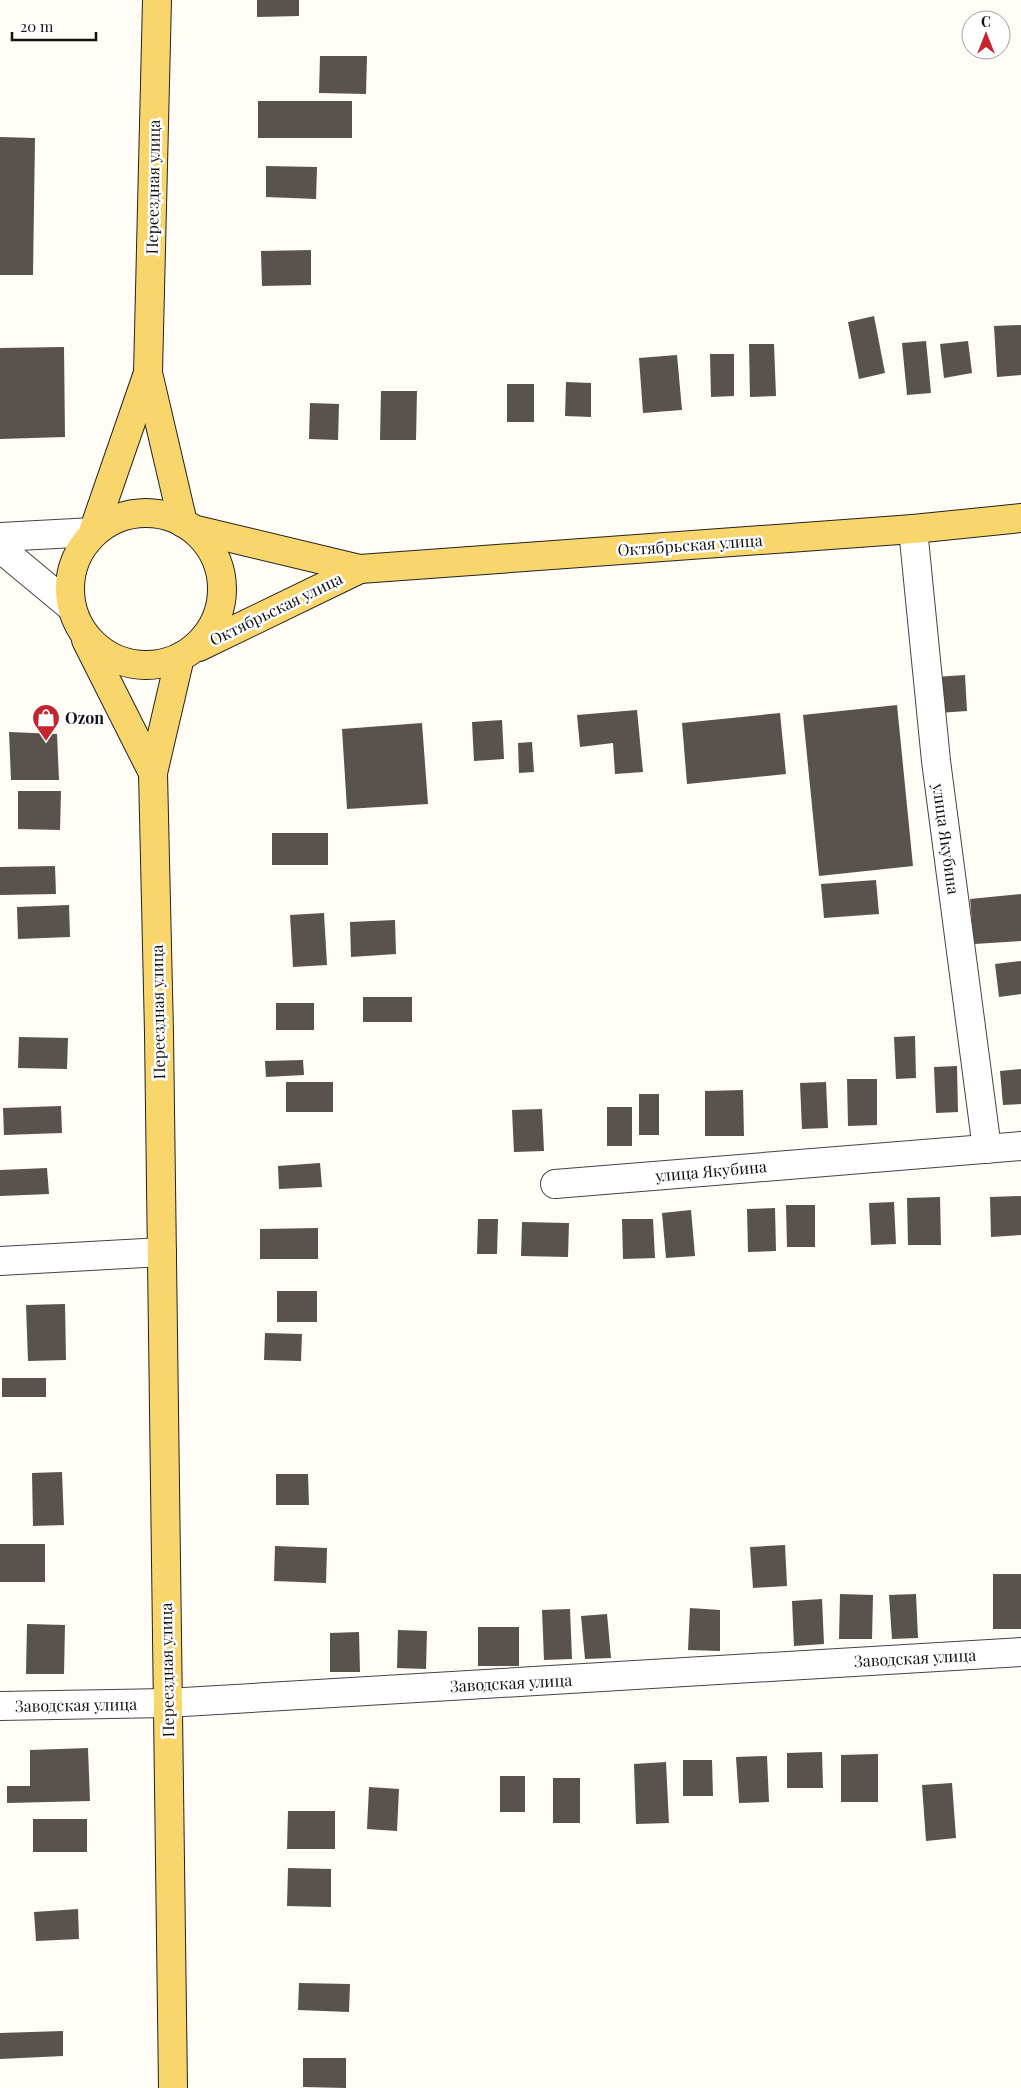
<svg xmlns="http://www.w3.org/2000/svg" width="1021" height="2088" font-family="'Playfair Display',serif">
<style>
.building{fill:#5a524d}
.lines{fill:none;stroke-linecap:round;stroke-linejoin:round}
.street-casing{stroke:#444;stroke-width:30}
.primary-casing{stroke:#222;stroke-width:30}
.street{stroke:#fff;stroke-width:28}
.primary{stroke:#f9d66b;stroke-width:28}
.labels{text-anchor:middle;stroke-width:5;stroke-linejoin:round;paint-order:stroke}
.street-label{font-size:16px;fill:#111;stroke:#fff}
.poi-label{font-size:16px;font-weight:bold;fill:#111;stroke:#fff;text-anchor:start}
</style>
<rect width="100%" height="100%" fill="#fffdf5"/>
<g class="building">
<path d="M 257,0 L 299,0 L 299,16 L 257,17 Z"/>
<path d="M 320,56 L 367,56 L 366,94 L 319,93 Z"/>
<rect x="258" y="101" width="94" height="37"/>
<path d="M 0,137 L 35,138 L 33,275 L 0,275 Z"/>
<path d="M 266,166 L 317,167 L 316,199 L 266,197 Z"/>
<path d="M 311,250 L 311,285 L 262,286 L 261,251 Z"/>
<path d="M 874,316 L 885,373 L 859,379 L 848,322 Z"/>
<path d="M 1021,325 L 1021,375 L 997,377 L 994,326 Z"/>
<path d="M 926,341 L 931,393 L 907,395 L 902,343 Z"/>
<path d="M 968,341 L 972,373 L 944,378 L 940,344 Z"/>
<path d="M 749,344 L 774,344 L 776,396 L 750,397 Z"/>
<path d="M 64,347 L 65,437 L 0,439 L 0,348 Z"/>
<path d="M 710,354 L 734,354 L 734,396 L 711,397 Z"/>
<path d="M 677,355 L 682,410 L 643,413 L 639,358 Z"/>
<path d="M 566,382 L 591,383 L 591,417 L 565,416 Z"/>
<rect x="507" y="384" width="27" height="38"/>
<path d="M 381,391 L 417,391 L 416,440 L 380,440 Z"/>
<path d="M 310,403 L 339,404 L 338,440 L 309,439 Z"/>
<path d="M 965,675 L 967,711 L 938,713 L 935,677 Z"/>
<path d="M 897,705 L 913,866 L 819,876 L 803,715 Z"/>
<path d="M 637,710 L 643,772 L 615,774 L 613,743 L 580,747 L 577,715 Z"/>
<path d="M 780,713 L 786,774 L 687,784 L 682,723 Z"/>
<path d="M 502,720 L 504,759 L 474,761 L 472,722 Z"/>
<path d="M 422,723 L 428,804 L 347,809 L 342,729 Z"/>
<path d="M 9,732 L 57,734 L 59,780 L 11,780 Z"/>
<path d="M 532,742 L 534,772 L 519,773 L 518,743 Z"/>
<path d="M 18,791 L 61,791 L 60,830 L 18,829 Z"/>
<rect x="272" y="833" width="56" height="32"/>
<path d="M 55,866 L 56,894 L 0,895 L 0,867 Z"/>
<path d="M 876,880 L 879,914 L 824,918 L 821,884 Z"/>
<path d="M 1021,894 L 1021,941 L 974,944 L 970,899 Z"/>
<path d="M 69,905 L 70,937 L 18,939 L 17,907 Z"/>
<path d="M 324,913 L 327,965 L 293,967 L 290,915 Z"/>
<path d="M 395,920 L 396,954 L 351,957 L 350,922 Z"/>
<path d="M 1021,961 L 1021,994 L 999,997 L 995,964 Z"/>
<rect x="363" y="997" width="49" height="25"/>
<rect x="276" y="1003" width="38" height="27"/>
<path d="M 915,1036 L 916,1078 L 896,1079 L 894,1037 Z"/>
<path d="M 19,1037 L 68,1038 L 67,1069 L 18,1068 Z"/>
<path d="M 303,1060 L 304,1075 L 266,1077 L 265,1061 Z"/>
<path d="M 957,1066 L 958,1112 L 936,1113 L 934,1067 Z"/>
<path d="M 1021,1069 L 1021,1104 L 1003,1105 L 1000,1071 Z"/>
<path d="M 847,1079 L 877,1079 L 877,1125 L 848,1126 Z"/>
<rect x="286" y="1082" width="47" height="30"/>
<path d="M 826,1082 L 828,1128 L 802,1129 L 800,1083 Z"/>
<path d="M 743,1090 L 744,1136 L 705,1136 L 705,1091 Z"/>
<rect x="639" y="1094" width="20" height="41"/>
<path d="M 61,1106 L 62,1133 L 4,1135 L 3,1108 Z"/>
<rect x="607" y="1107" width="25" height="39"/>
<path d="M 542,1109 L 544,1151 L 514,1152 L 512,1110 Z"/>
<path d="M 320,1163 L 322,1187 L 279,1189 L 278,1166 Z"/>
<path d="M 47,1168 L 49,1194 L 0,1196 L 0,1170 Z"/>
<path d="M 1021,1196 L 1021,1235 L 991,1237 L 990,1197 Z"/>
<path d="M 940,1197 L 941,1245 L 908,1245 L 907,1198 Z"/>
<path d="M 894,1202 L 896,1244 L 871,1245 L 869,1203 Z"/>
<path d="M 786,1205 L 815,1205 L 815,1247 L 787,1247 Z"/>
<path d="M 775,1208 L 776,1251 L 748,1252 L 747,1209 Z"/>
<path d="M 691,1210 L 695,1256 L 666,1258 L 662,1213 Z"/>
<path d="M 478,1219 L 498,1219 L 497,1254 L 477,1254 Z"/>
<path d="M 622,1219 L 653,1219 L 655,1258 L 623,1259 Z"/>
<path d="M 522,1222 L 569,1223 L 568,1257 L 521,1256 Z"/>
<path d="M 318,1228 L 318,1259 L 260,1259 L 260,1229 Z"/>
<rect x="277" y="1291" width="40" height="31"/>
<path d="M 65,1304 L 66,1360 L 28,1361 L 26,1305 Z"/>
<path d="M 265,1333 L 302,1334 L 301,1361 L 264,1360 Z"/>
<rect x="2" y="1378" width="44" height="19"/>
<path d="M 62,1472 L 64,1525 L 33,1526 L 32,1473 Z"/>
<path d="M 276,1474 L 308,1474 L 309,1505 L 276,1505 Z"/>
<rect x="0" y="1544" width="45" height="38"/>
<path d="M 785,1545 L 787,1586 L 753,1588 L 750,1547 Z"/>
<path d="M 275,1546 L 327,1548 L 326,1583 L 274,1581 Z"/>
<rect x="993" y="1574" width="28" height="55"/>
<path d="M 840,1594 L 873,1595 L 872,1639 L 839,1639 Z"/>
<path d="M 916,1594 L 918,1638 L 892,1639 L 889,1595 Z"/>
<path d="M 822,1599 L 824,1644 L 794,1646 L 792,1601 Z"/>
<path d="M 690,1608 L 720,1610 L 720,1651 L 688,1650 Z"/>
<path d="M 570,1609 L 572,1659 L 544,1660 L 542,1610 Z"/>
<path d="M 607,1614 L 611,1658 L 585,1659 L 581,1616 Z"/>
<path d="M 27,1624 L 65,1625 L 64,1674 L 26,1674 Z"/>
<rect x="478" y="1627" width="41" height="39"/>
<path d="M 398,1630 L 427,1631 L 426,1669 L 397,1668 Z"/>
<path d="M 359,1632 L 360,1672 L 330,1672 L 330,1633 Z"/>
<path d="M 88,1748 L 90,1801 L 7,1803 L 7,1786 L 30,1786 L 30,1750 Z"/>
<path d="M 822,1752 L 823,1788 L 787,1788 L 787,1753 Z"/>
<path d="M 878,1754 L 878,1802 L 841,1802 L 841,1755 Z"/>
<path d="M 767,1756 L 769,1802 L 739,1803 L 736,1757 Z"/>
<path d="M 683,1760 L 712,1760 L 713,1796 L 683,1796 Z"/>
<path d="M 666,1762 L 669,1823 L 636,1824 L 634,1764 Z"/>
<rect x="500" y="1776" width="25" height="36"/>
<rect x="553" y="1778" width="27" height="45"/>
<path d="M 952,1783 L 956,1838 L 926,1841 L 922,1785 Z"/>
<path d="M 369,1787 L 399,1789 L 397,1831 L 367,1829 Z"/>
<path d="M 288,1811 L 335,1811 L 335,1849 L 287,1849 Z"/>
<rect x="33" y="1819" width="54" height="33"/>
<path d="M 288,1868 L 331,1869 L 331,1907 L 287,1906 Z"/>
<path d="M 78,1909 L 79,1939 L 36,1941 L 34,1912 Z"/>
<path d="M 299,1983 L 350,1984 L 349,2012 L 298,2010 Z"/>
<path d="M 63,2031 L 63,2056 L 0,2059 L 0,2033 Z"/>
<path d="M 303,2058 L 346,2058 L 346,2088 L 303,2087 Z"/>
</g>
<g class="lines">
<defs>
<g id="street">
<path d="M 913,529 L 936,761 L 987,1149"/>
<path d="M 0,537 L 93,532"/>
<path d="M 0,548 L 71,607"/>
<path d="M 555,1184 L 1021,1146"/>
<path d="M 0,1261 L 162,1252"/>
<path d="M 0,1706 L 167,1703 L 1021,1652"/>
</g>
<g id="primary">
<path d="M 157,0 L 148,373 L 183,523"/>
<circle cx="146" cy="589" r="76"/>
<path d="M 197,530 L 360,569 L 913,529 L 1021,518"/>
<path d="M 93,532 L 148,373"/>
<path d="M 86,640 L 153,773"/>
<path d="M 199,647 L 360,569"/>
<path d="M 173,2088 L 159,1033 L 153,773 L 180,657"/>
</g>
</defs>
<use href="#street" class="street-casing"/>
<use href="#primary" class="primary-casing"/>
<use href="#street" class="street"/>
<use href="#primary" class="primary"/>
</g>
<defs>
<symbol id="shop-pin" viewBox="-11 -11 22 30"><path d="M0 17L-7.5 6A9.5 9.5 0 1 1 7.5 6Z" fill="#c4262e" stroke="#fff"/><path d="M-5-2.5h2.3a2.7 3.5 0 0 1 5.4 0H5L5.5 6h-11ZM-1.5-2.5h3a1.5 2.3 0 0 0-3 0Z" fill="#fff"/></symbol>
</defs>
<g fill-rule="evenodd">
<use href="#shop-pin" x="30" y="702" width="32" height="43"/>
</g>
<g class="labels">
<g class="street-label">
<text transform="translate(153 187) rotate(-89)" y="6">Переездная улица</text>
<text transform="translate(690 545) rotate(-4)" y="6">Октябрьская улица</text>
<text transform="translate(276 609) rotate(-26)" y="6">Октябрьская улица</text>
<text transform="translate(946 839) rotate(82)" y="6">улица Якубина</text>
<text transform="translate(158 1012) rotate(-91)" y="6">Переездная улица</text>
<text transform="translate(711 1171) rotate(-5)" y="6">улица Якубина</text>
<text transform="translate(915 1658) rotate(-3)" y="6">Заводская улица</text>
<text transform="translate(167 1670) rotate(-91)" y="6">Переездная улица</text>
<text transform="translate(511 1683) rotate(-3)" y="6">Заводская улица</text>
<text transform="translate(76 1705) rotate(-1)" y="6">Заводская улица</text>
</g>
<g class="poi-label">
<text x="65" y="724">Ozon</text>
</g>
</g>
<g transform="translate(986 35)"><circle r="24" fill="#ffffff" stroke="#a0a0a0"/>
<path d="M0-4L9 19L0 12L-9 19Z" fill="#c4262e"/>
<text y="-8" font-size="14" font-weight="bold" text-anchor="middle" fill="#111111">С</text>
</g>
<path d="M12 32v8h84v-8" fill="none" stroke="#111111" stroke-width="2.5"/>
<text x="20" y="32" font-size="15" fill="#111111" stroke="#ffffff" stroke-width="4" paint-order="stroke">20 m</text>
</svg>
